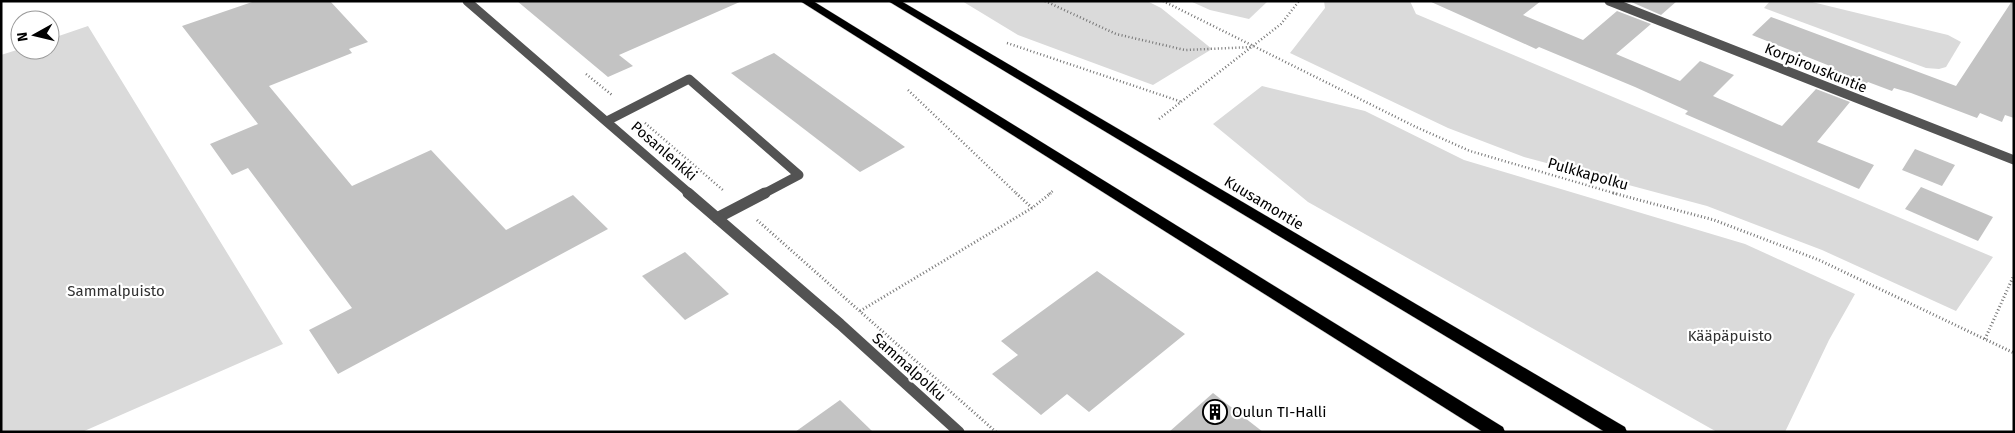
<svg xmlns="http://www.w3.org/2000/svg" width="2015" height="433" font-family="'Fira Sans',sans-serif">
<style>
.green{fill:#dadada}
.building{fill:#c3c3c3}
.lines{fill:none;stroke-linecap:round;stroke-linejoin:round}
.trunk-casing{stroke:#dbdbdb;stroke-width:1}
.path-far1{stroke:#757575;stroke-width:2.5;stroke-dasharray:1 2.5;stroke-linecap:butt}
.path{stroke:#757575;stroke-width:3;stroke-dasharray:1 2.5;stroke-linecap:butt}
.service-far1{stroke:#535353;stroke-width:9}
.service{stroke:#535353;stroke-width:11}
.minor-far1{stroke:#535353;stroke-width:9}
.minor{stroke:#535353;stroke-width:11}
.trunk{fill:#000;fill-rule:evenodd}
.labels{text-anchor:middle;stroke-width:4.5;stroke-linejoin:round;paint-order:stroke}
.street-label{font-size:15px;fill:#000;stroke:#fff}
.park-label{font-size:15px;fill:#313131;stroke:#fff}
.poi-label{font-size:15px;fill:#000;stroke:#fff;text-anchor:start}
</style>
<rect width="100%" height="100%" fill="#fff"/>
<g class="green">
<path d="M 962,1 L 1147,1 L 1161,8 L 1212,49 L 1153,85 L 1018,35 Z"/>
<path d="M 1190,1 L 1268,1 L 1249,19 L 1210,10 Z"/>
<path d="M 1324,1 L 1410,1 L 1416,14 L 1993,257 L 1956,311 L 1822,250 L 1707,206 L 1524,157 L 1448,128 L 1290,53 L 1325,8 Z"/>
<path d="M 1770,1 L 1808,1 L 1948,35 L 1961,42 L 1946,67 L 1939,69 L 1926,68 L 1764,8 Z"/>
<path d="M 88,26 L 283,344 L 82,432 L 1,432 L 1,55 L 20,49 L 50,50 L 50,39 Z"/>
<path d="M 1262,86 L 1365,111 L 1464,160 L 1745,244 L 1855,294 L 1829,340 L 1785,432 L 1717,432 L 1308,202 L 1213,124 Z"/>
</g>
<g class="building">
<path d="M 255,1 L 330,1 L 368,42 L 349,49 L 352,53 L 269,86 L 352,186 L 431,150 L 506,230 L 573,195 L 608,229 L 338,374 L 309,330 L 352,308 L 248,168 L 232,175 L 210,144 L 258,124 L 182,26 Z"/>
<path d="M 517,1 L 742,1 L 619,55 L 633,66 L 608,77 Z"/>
<path d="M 1429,1 L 1541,1 L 1523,15 L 1583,40 L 1617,11 L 1651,24 L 1616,54 L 1680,81 L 1700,61 L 1734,75 L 1713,96 L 1782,126 L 1816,89 L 1850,102 L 1817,142 L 1874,165 L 1859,189 L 1685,114 L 1688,111 L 1635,87 L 1539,47 L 1536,49 Z"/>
<path d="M 1629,1 L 1677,1 L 1661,15 Z"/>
<path d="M 2012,1 L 2014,1 L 2014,118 L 2005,115 L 2002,122 L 1980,113 L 1977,118 L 1911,93 L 1894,88 L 1892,91 L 1868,82 L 1859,92 L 1825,79 L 1835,68 L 1752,35 L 1771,17 L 1956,86 Z"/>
<path d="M 774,53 L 905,147 L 860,172 L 731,73 Z"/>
<path d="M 1915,149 L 1955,165 L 1942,186 L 1902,170 Z"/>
<path d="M 1921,187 L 1993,217 L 1978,241 L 1905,209 Z"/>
<path d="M 685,252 L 729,294 L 685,320 L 642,276 Z"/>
<path d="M 1097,271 L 1185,334 L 1089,412 L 1067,394 L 1041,415 L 992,374 L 1018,355 L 1001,341 Z"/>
<path d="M 1213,393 L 1263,432 L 1169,432 Z"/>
<path d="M 840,400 L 873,432 L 795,432 Z"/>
</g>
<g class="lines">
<defs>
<g id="trunk">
<path d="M 800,1 L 813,1 L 1503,427 L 1505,432 L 1483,432 Z"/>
<path d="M 888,1 L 901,1 L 1625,427 L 1627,432 L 1605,432 Z"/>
</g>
</defs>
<use href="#trunk" class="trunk-casing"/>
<g class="path-far1">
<path d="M 1045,1 L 1116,34 L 1185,50 L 1253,47"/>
<path d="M 1163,1 L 1416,127 L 1470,151 L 1617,194"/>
<path d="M 1007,43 L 1182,102"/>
<path d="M 586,74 L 612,95"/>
<path d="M 908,90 L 1017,194"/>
<path d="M 1159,119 L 1281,24 L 1299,1"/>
<path d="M 645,123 L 724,191"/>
<path d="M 1049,194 L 1054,190"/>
</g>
<g class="path">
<path d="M 1016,193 L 1032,208"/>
<path d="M 1613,193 L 1714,220 L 1819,260 L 2014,353"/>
<path d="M 757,220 L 996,432"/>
<path d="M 860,311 L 1032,208 L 1051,193"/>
<path d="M 1985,339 L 2014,275"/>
</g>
<path class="service-far1" d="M 607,121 L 689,79 L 799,175 L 763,194"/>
<path class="service" d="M 717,218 L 765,193"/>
<g class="minor-far1">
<path d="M 467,1 L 690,194"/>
<path d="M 1609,1 L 2014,160"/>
</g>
<path class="minor" d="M 688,193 L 840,324 L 959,432"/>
<use href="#trunk" class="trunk"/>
</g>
<defs>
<symbol id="building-ring" viewBox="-11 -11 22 22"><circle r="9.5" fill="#fff" stroke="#000" stroke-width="1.5"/><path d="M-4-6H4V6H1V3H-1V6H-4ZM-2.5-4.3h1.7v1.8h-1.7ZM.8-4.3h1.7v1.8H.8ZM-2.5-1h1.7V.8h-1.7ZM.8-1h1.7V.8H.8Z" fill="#000"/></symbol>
</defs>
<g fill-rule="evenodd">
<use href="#building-ring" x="1201" y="398" width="28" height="28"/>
</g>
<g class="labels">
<g class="street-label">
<text transform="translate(1816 68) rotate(22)" y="5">Korpirouskuntie</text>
<text transform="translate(664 151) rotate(41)" y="5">Posanlenkki</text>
<text transform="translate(1588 174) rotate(16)" y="5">Pulkkapolku</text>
<text transform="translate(1264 203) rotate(31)" y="5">Kuusamontie</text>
<text transform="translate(909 367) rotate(42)" y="5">Sammalpolku</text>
</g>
<g class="park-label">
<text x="116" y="296">Sammalpuisto</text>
<text x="1730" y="341">Kääpäpuisto</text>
</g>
<g class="poi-label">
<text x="1232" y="417">Oulun TI-Halli</text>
</g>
</g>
<rect width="2015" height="433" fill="none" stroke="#000000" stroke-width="5"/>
<g transform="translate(35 35) rotate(262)"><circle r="24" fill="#ffffff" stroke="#999999"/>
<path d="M0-4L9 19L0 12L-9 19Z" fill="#000000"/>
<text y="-8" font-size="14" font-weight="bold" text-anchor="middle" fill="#000000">N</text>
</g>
</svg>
